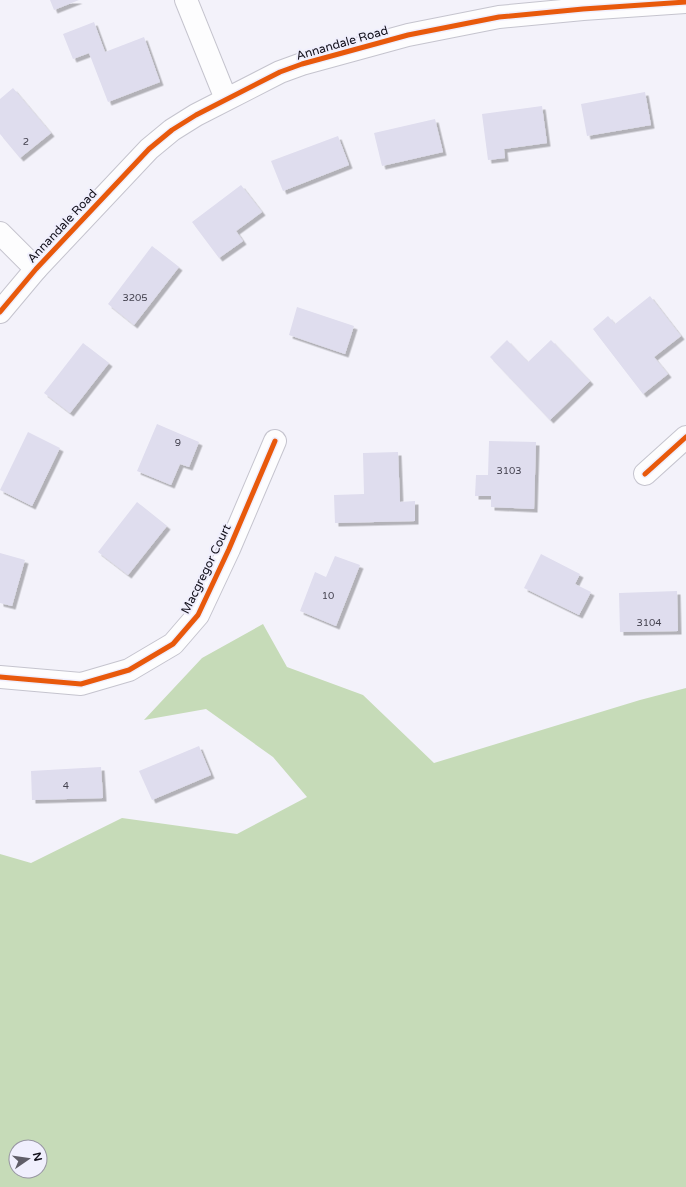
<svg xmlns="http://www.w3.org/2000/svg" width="686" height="1187" font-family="'Varela Round',sans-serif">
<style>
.forest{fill:#c6dbb8;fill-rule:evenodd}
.building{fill:#dfddee;filter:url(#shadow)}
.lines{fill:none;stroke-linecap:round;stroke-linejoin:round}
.minor-casing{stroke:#c5c4ce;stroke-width:24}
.minor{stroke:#fdfdfe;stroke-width:22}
.cycleway-casing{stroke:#f0effd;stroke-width:8}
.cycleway{stroke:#e8590c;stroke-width:5}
.labels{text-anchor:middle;stroke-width:4;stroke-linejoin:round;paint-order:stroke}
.number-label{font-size:10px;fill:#44424f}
.street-label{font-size:12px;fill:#110f1a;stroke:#f0effd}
</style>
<defs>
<filter id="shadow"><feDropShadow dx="3.5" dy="3.5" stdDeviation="0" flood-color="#0004"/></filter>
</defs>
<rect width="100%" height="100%" fill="#f3f2fa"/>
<path class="forest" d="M 263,624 L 287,667 L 363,695 L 434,763 L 640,700 L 686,688 L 686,1187 L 0,1187 L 0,854 L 31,863 L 122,818 L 237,834 L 307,797 L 273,757 L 206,709 L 144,720 L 202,658 ZM 16,1147 L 40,1147 L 40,1171 L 16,1171 Z"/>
<g class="building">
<path d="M 50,0 L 79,0 L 54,10 Z"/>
<path d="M 94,22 L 105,52 L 144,37 L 160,82 L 108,102 L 89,53 L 73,59 L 63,34 Z"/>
<path d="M 13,88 L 51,133 L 20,158 L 0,134 L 0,99 Z"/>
<path d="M 645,92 L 651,125 L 587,136 L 581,104 Z"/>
<path d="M 542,106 L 547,143 L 504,149 L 505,158 L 488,160 L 482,114 Z"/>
<path d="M 435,119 L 443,152 L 382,166 L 374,133 Z"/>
<path d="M 338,136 L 349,165 L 283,191 L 271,161 Z"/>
<path d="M 241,185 L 262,212 L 236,231 L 243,241 L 219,258 L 192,222 Z"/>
<path d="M 152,246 L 179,267 L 134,325 L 108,304 Z"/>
<path d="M 650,296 L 681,336 L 654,357 L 668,374 L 643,394 L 593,329 L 608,316 L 615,324 Z"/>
<path d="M 297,307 L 354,326 L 345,354 L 289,335 Z"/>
<path d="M 507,340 L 528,362 L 551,340 L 590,381 L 550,420 L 490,357 Z"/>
<path d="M 83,343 L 109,363 L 70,413 L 44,393 Z"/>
<path d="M 157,424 L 199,442 L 189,467 L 180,464 L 171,485 L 137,471 Z"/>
<path d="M 28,432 L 60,448 L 32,506 L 0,490 Z"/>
<path d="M 489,441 L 536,442 L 534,509 L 491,507 L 491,496 L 475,496 L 476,475 L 488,475 Z"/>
<path d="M 398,452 L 400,502 L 415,501 L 415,521 L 335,523 L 334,495 L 364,494 L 363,453 Z"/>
<path d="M 137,502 L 167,526 L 128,575 L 98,552 Z"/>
<path d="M 0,553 L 25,560 L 12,606 L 0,603 Z"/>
<path d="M 541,554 L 580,574 L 575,584 L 591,592 L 579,615 L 524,588 Z"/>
<path d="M 335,556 L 360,565 L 336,626 L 300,611 L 315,572 L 326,577 Z"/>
<path d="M 677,591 L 678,631 L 620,632 L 619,593 Z"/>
<path d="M 199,746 L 211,775 L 152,800 L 139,771 Z"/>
<path d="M 101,767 L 103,798 L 32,800 L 31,771 Z"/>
</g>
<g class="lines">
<defs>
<g id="minor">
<path d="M 186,0 L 226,99"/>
<path d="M 0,233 L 36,269"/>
<path d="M 0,312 L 36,269 L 149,149 L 172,130 L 196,115 L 280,72 L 302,64 L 408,35 L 499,17 L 583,9 L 686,2"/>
<path d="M 645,474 L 686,437"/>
<path d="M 0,677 L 81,684 L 129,670 L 173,644 L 198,615 L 229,549 L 275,441"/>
</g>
</defs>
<use href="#minor" class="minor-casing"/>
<use href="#minor" class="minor"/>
<defs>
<g id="cycleway">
<path d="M 0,312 L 36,269 L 149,149 L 172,130 L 196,115 L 280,72 L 302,64 L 408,35 L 499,17 L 583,9 L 686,2"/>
<path d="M 645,474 L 686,437"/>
<path d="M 0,677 L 81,684 L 129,670 L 173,644 L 198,615 L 229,549 L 275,441"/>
</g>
</defs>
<use href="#cycleway" class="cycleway-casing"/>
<use href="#cycleway" class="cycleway"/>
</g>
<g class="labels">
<g class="number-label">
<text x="26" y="145">2</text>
<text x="135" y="301">3205</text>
<text x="178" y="446">9</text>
<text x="509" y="474">3103</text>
<text x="328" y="599">10</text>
<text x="649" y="626">3104</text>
<text x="66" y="789">4</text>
</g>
<g class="street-label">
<text transform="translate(342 43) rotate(-16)" y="4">Annandale Road</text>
<text transform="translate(62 226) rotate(-47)" y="4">Annandale Road</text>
<text transform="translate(206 569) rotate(-64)" y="4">Macgregor Court</text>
</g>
</g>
<g transform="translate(28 1159) rotate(77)"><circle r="19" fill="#f0effd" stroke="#9795a2"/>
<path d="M0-3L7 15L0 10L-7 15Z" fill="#605e68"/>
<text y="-6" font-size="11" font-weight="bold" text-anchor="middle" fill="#110f1a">N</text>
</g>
</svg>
